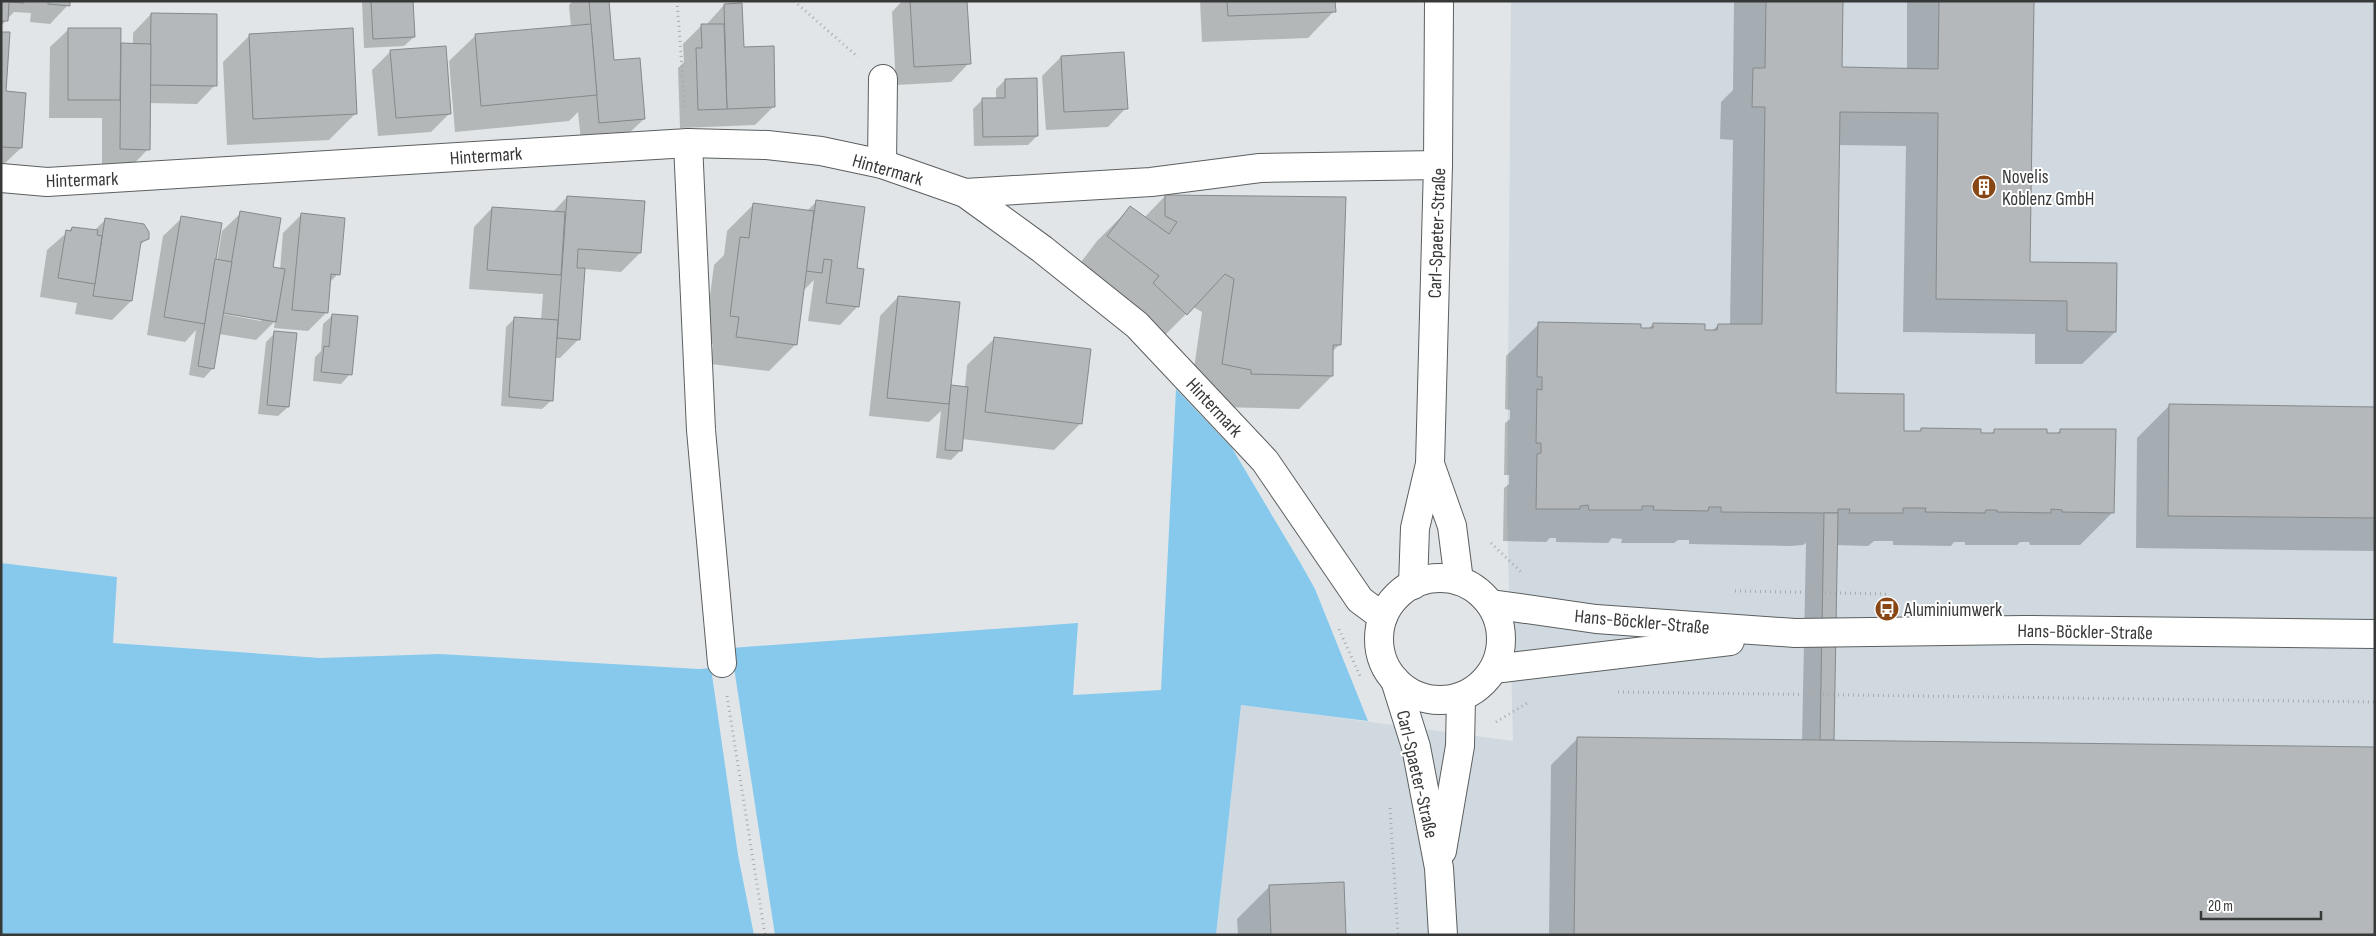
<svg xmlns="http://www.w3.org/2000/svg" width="2376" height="936" font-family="'Sofia Sans Condensed',sans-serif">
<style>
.built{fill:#cfd9df}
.green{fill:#86c9ed}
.shadow{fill:#0003;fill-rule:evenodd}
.building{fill:#b5b8ba;stroke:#86898b}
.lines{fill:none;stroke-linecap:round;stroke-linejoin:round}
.minor-casing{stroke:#5c5f60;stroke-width:30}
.major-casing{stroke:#5c5f60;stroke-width:30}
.path{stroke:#a8aaac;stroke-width:3;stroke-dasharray:1 4;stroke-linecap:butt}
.minor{stroke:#fff;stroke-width:28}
.major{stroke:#fff;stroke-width:28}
.labels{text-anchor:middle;stroke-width:4;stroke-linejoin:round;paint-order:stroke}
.street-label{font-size:19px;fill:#373838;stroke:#fff}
.poi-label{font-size:19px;fill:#373838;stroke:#fff;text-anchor:start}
</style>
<rect width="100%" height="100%" fill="#e2e5e7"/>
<path class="built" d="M 1511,1 L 2375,1 L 2375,935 L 1216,935 L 1241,705 L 1513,741 L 1507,513 Z"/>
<g class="green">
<path d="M 1176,389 L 1232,448 L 1301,564 L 1315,589 L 1368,721 L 1241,705 L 1216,935 L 775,935 L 731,648 L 1078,623 L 1073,695 L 1161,690 Z"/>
<path d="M 1,563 L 117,577 L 113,643 L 320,658 L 439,654 L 699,669 L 711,668 L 738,855 L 754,935 L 1,935 Z"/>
</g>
<g class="shadow">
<path d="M 1,1 L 69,1 L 68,5 L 50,24 L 30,22 L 31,13 L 14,12 L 1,26 Z"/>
<path d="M 362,1 L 415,1 L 412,4 L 414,37 L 404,46 L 364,48 Z"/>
<path d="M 573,1 L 608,1 L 613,62 L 644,119 L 625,137 L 581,141 L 578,112 L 569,121 L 455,132 L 449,61 L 476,35 L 571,27 L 569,5 Z"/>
<path d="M 902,1 L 966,1 L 969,63 L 951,82 L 896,85 L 892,12 Z"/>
<path d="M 1200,1 L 1334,1 L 1334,11 L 1308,38 L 1202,42 Z"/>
<path d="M 1734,1 L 1842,1 L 1841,69 L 1907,70 L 1907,1 L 2032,1 L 2029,263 L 2115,332 L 2082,364 L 2035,364 L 2035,334 L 1903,332 L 1906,146 L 1838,145 L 1835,394 L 1902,432 L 1918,432 L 1921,429 L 1980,434 L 1991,434 L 1995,430 L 2056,434 L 2061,430 L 2113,512 L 2080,545 L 2030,545 L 2029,542 L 2020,542 L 2017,545 L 1965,545 L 1965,542 L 1954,542 L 1951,546 L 1893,545 L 1893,541 L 1874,541 L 1868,546 L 1836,545 L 1832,739 L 1830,741 L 2375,935 L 1549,935 L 1551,765 L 1578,738 L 1802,741 L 1806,543 L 1803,545 L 1791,546 L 1689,544 L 1689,540 L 1678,540 L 1674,543 L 1621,543 L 1622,539 L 1612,538 L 1608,543 L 1556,542 L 1556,538 L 1550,538 L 1546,542 L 1503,541 L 1504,488 L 1509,484 L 1509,475 L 1504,475 L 1505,423 L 1510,419 L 1510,410 L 1505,409 L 1506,356 L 1539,324 L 1648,329 L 1653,324 L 1704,331 L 1712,331 L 1718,325 L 1730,325 L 1733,140 L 1720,139 L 1721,102 L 1733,90 Z"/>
<path d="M 724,5 L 743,49 L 774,106 L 755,125 L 680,128 L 678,68 L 684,62 L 683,44 L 702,25 L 706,25 Z"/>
<path d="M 151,14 L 215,85 L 197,104 L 149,103 L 148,149 L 130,168 L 102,168 L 102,118 L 49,118 L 50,47 L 69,29 L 119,44 L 133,44 L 133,33 Z"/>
<path d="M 1,33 L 4,93 L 21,148 L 2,166 Z"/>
<path d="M 250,35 L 356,113 L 329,140 L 227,145 L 223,62 Z"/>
<path d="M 391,51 L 450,113 L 431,132 L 378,136 L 372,70 Z"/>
<path d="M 1061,57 L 1126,108 L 1108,127 L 1046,130 L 1042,76 Z"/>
<path d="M 1005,80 L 1037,136 L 1028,145 L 974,146 L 973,109 L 983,99 L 996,99 L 996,89 Z"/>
<path d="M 1165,196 L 1340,344 L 1332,352 L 1332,376 L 1299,409 L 1219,407 L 1190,397 L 1202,312 L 1193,307 L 1153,347 L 1075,270 L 1097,241 L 1130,208 L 1144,218 Z"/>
<path d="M 567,197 L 640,253 L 621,272 L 583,269 L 579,339 L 560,358 L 554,358 L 552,400 L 542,409 L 501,406 L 506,327 L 515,318 L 541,320 L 543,294 L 469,289 L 474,227 L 492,208 L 552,213 Z"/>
<path d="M 816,202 L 856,269 L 858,306 L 840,325 L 808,321 L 814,280 L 802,292 L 795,345 L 769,371 L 711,364 L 713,344 L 704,342 L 714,265 L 724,255 L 727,231 L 754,204 L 807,211 Z"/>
<path d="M 241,213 L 271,268 L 280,270 L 283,233 L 301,215 L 338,274 L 329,283 L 327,312 L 308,331 L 274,328 L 275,321 L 256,340 L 219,334 L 213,368 L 204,378 L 189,375 L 196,330 L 185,342 L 147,335 L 163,236 L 182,218 L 214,261 L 217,261 L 222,231 ZM 217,311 L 261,319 L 261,321 L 217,313 Z"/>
<path d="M 105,220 L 147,238 L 139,246 L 131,301 L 112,320 L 75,314 L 77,303 L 40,297 L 47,250 L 72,228 L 94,231 Z"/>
<path d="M 898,297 L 950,388 L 965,387 L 967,365 L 994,339 L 1081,423 L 1054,450 L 962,439 L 961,450 L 951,460 L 936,458 L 941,411 L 929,422 L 869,416 L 880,316 Z"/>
<path d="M 333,315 L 350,374 L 341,384 L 313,381 L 315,357 L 321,351 L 323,324 Z"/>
<path d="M 275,333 L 288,407 L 278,416 L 258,414 L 266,342 Z"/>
<path d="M 2170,405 L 2375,408 L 2375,551 L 2136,548 L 2137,438 Z"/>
<path d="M 1270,886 L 1345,935 L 1238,935 L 1237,919 Z"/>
</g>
<g class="building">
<path d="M 1,1 L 24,1 L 24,3 L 9,2 L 8,21 L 1,21 Z"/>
<path d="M 48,1 L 70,1 L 70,6 L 48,4 Z"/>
<path d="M 371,1 L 413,1 L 415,37 L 373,39 Z"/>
<path d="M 589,1 L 609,1 L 614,60 L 640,58 L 645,119 L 599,123 Z"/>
<path d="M 910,1 L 967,1 L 971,64 L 914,67 Z"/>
<path d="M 1227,1 L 1335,1 L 1336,12 L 1228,16 Z"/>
<path d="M 1766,1 L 1843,1 L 1842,67 L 1938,69 L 1939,1 L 2034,1 L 2030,262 L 2117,263 L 2116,332 L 2067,331 L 2067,301 L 1936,299 L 1938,113 L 1840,112 L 1836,393 L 1904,394 L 1904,431 L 1921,431 L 1921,428 L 1981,429 L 1981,433 L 1994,433 L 1994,429 L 2047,429 L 2047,433 L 2060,433 L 2060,429 L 2116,429 L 2114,513 L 2062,512 L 2062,510 L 2051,509 L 2051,513 L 1997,512 L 1997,510 L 1986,510 L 1985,513 L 1925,512 L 1926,508 L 1903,508 L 1903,513 L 1849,513 L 1850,509 L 1838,509 L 1838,513 L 1824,513 L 1721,512 L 1721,507 L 1709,507 L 1708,511 L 1653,510 L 1654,506 L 1642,506 L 1642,510 L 1589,510 L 1588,505 L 1580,506 L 1580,509 L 1536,509 L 1537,454 L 1541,453 L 1541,443 L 1536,443 L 1537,389 L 1542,390 L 1542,377 L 1537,377 L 1538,322 L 1641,324 L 1641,328 L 1653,328 L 1653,323 L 1705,324 L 1705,330 L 1717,330 L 1718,324 L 1762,324 L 1765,107 L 1752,107 L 1753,68 L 1765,68 Z"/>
<path d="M 742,3 L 744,47 L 774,46 L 775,107 L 727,109 L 724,4 Z"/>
<path d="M 151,13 L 217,14 L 217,86 L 150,85 Z"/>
<path d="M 591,24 L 597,95 L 481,106 L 475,34 Z"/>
<path d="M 701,24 L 724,24 L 727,109 L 698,110 L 696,48 L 702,48 Z"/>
<path d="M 68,28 L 121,28 L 120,100 L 68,100 Z"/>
<path d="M 353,28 L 357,114 L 253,119 L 249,34 Z"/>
<path d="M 1,32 L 10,32 L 6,91 L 26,93 L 22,148 L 1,147 Z"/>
<path d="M 121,43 L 151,44 L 150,150 L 120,149 Z"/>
<path d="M 446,46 L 451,114 L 396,118 L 390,50 Z"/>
<path d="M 1124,52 L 1128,109 L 1064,112 L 1061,56 Z"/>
<path d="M 1037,78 L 1038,136 L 983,137 L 982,98 L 1005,98 L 1005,79 Z"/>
<path d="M 1165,195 L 1346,197 L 1341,345 L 1333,345 L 1333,376 L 1251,374 L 1251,370 L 1222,364 L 1234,279 L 1225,274 L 1187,315 L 1153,283 L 1159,276 L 1107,236 L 1130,206 L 1169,234 L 1177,222 L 1165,216 Z"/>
<path d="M 567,196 L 645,201 L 641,253 L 578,249 L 577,268 L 585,268 L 580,340 L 557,338 Z"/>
<path d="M 816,200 L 865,207 L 857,268 L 864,269 L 859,307 L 826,303 L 832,260 L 824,259 L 822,273 L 806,271 Z"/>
<path d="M 753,203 L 814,211 L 797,345 L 736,337 L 739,317 L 730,316 L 740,237 L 749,238 Z"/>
<path d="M 492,207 L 565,212 L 561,275 L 487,270 Z"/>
<path d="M 240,211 L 281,218 L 273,267 L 285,269 L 276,322 L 223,313 Z"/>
<path d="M 301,213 L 345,218 L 340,275 L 331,274 L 328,313 L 292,310 Z"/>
<path d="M 181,216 L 222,223 L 205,324 L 164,317 Z"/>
<path d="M 105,218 L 144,224 L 149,232 L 149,239 L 141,242 L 132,301 L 93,296 Z"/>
<path d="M 72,227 L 98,230 L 97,235 L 102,236 L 95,284 L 58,278 L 66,230 L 71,231 Z"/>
<path d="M 215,259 L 232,262 L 214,369 L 198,366 Z"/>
<path d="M 898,296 L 960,302 L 949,404 L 887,398 Z"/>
<path d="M 332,314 L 358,316 L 352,375 L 321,372 L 324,346 L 329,347 Z"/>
<path d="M 514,317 L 558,320 L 553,401 L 509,397 Z"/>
<path d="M 274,331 L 297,333 L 289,407 L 267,405 Z"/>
<path d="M 994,337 L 1091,349 L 1082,424 L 985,412 Z"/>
<path d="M 951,385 L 968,387 L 962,451 L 945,450 Z"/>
<path d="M 2169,404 L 2375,407 L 2375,518 L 2168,516 Z"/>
<path d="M 1824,513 L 1838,513 L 1834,740 L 1820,740 Z"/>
<path d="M 1577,737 L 2375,747 L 2375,935 L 1574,935 Z"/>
<path d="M 1344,882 L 1346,935 L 1271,935 L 1269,885 Z"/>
</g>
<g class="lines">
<defs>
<g id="minor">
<path d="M 688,143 L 701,430 L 722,663"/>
<path d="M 882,164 L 883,79"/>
<path d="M 1,178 L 47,182 L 688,143 L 767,145 L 821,151 L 882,164 L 965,193 L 1042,249 L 1137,325 L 1265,461 L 1360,600 L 1383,617"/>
<path d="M 965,193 L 1151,182 L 1260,168 L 1438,165"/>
<path d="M 1430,464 L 1452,526 L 1459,581"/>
<path d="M 1413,585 L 1415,528 L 1430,464 L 1438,165 L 1439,1"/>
</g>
<g id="major">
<circle cx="1440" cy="639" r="61"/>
<path d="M 1491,604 L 1596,619 L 1795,633 L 2024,630 L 2375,634"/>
<path d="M 1494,669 L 1730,641"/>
<path d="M 1395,680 L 1416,747 L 1439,868 L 1443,935"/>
<path d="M 1442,851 L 1460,746 L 1461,697"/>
</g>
</defs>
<use href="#minor" class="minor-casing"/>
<use href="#major" class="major-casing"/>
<g class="path">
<path d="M 677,1 L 685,108"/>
<path d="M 794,1 L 858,57"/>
<path d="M 1491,543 L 1521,572"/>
<path d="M 1735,591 L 1889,594"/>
<path d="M 1339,629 L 1360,676"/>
<path d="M 1618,692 L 2375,702"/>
<path d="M 727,696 L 765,935"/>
<path d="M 1496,722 L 1529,702"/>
<path d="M 1390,808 L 1398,935"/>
</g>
<use href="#minor" class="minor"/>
<use href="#major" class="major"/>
</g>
<defs>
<symbol id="building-disc" viewBox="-11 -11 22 22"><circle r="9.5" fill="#874613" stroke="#fff"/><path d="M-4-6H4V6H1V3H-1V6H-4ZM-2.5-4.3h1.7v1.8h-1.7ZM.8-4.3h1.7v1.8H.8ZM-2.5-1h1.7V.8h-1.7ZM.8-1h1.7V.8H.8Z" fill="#fff"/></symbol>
<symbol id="bus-disc" viewBox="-11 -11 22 22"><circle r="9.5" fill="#874613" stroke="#fff"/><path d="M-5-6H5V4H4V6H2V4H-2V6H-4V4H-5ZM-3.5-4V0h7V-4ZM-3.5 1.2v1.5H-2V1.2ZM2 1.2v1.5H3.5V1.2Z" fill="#fff"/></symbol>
</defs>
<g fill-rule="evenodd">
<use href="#building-disc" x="1970" y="173" width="28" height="28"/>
<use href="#bus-disc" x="1873" y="595" width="28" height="28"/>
</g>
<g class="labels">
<g class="street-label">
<text transform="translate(486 155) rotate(-4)" y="7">Hintermark</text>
<text transform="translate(888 169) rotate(16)" y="7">Hintermark</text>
<text transform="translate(82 179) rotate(-2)" y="7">Hintermark</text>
<text transform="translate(1436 233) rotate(-88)" y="7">Carl-Spaeter-Straße</text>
<text transform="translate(1215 407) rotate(47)" y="7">Hintermark</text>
<text transform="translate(1642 621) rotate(5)" y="7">Hans-Böckler-Straße</text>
<text transform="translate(2085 631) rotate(1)" y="7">Hans-Böckler-Straße</text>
<text transform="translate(1418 774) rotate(77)" y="7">Carl-Spaeter-Straße</text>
</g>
<g class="poi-label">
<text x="2002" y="183">Novelis<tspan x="2002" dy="22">Koblenz GmbH</tspan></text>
<text x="1904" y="616">Aluminiumwerk</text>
</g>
</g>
<rect width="2376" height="936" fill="none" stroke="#373838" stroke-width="5"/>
<path d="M2201 911v8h120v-8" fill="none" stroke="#373838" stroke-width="2.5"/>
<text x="2208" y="911" font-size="15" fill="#373838" stroke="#ffffff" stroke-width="4" paint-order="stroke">20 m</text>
</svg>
